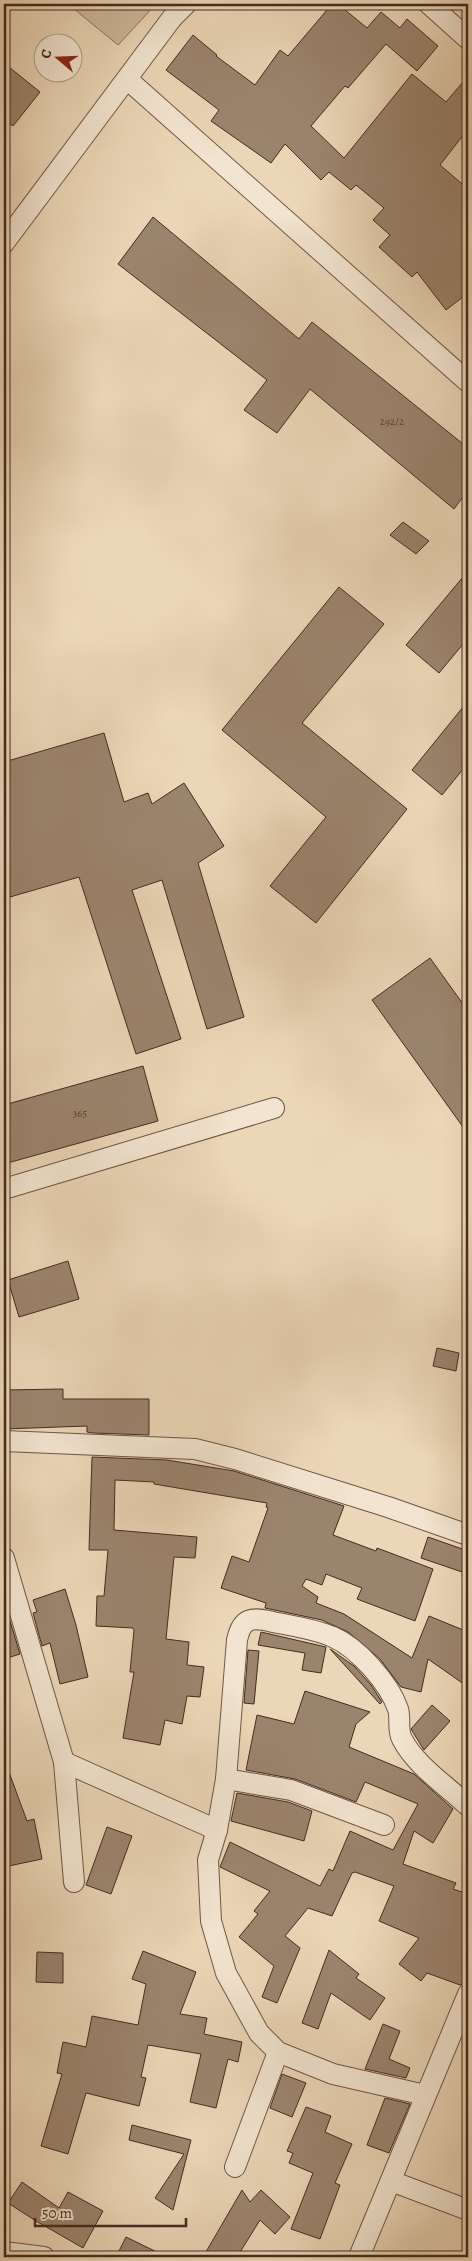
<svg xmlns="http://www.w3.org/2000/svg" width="472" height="2261" font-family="Alegreya,serif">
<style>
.green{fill:#cfb99d;stroke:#8a725e}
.building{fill:#9b846e;stroke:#442b1f}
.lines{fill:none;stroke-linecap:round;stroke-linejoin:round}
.minor-casing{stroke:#6e5645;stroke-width:22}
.minor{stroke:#f2e4d0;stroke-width:20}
.labels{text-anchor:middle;stroke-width:4.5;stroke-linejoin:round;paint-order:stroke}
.number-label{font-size:11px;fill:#5a4133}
</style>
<rect width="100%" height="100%" fill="#ebd6b7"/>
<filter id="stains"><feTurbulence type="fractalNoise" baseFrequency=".004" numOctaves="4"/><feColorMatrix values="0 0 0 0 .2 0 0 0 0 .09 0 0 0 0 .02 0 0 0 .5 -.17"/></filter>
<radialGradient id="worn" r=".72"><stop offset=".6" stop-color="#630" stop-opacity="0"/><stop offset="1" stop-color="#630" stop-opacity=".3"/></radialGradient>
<path class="green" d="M 68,4 L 156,4 L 118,45 Z"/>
<g class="building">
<path d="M 332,4 L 338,4 L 367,28 L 381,12 L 400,28 L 407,19 L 438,46 L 417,71 L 386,44 L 348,88 L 345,86 L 311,126 L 344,158 L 412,74 L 446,102 L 468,76 L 468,129 L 440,165 L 468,189 L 468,293 L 446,310 L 417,272 L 412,277 L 379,247 L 390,235 L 373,220 L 384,208 L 356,185 L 351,190 L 329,172 L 321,180 L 285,144 L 271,163 L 211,121 L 219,110 L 166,70 L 193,35 L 217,55 L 216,56 L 255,85 L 280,50 L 288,56 Z"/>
<path d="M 4,63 L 40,92 L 13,126 L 4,119 Z"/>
<path d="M 153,217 L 299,339 L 312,322 L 468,448 L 468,490 L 454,509 L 310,389 L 277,433 L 244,410 L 267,380 L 118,264 Z"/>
<path d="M 403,522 L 429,541 L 416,554 L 390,535 Z"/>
<path d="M 468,571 L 468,638 L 439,673 L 406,645 Z"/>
<path d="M 339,587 L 384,624 L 302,723 L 407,809 L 316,923 L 270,886 L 326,817 L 222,730 Z"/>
<path d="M 468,701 L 468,763 L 442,795 L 412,770 Z"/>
<path d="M 104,733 L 124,802 L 148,793 L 152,804 L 184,783 L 224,846 L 198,863 L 244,1017 L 207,1029 L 162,880 L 132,890 L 181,1039 L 136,1054 L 79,877 L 10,897 L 4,876 L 4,762 Z"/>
<path d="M 430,958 L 468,1011 L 468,1134 L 372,1000 Z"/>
<path d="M 143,1066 L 158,1121 L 4,1164 L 4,1105 Z"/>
<path d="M 68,1261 L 79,1299 L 19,1317 L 8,1280 Z"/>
<path d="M 437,1348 L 459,1353 L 456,1371 L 433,1366 Z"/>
<path d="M 63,1389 L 63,1399 L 149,1399 L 149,1435 L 93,1433 L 87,1432 L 87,1426 L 4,1429 L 4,1390 Z"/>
<path d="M 92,1457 L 167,1460 L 234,1471 L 344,1506 L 333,1535 L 376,1551 L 377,1548 L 433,1569 L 415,1621 L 357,1599 L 362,1588 L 326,1574 L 322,1585 L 306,1579 L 302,1586 L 318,1597 L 316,1603 L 344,1614 L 412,1658 L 429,1616 L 468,1632 L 468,1687 L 428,1659 L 421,1692 L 401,1687 L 380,1659 L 348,1632 L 322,1620 L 265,1608 L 266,1603 L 221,1588 L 232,1556 L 249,1562 L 268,1508 L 266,1507 L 267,1503 L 154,1484 L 154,1482 L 115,1480 L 114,1530 L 197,1537 L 195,1558 L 174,1557 L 166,1639 L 189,1642 L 187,1665 L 204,1667 L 200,1697 L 187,1696 L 182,1724 L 165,1720 L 160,1745 L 123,1738 L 134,1672 L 130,1672 L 134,1630 L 133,1628 L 96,1626 L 97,1596 L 104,1596 L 108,1550 L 89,1550 Z"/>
<path d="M 428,1537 L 468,1551 L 468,1574 L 421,1558 Z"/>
<path d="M 65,1589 L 76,1625 L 88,1677 L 60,1684 L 50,1643 L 42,1646 L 33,1613 L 37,1612 L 33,1600 Z"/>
<path d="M 10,1621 L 20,1654 L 4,1659 L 4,1623 Z"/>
<path d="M 261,1632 L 326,1647 L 321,1673 L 302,1670 L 305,1653 L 258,1645 Z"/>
<path d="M 330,1649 L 354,1666 L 371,1685 L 382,1702 L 380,1704 Z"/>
<path d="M 248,1650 L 259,1651 L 254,1704 L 244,1703 Z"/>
<path d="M 305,1691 L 370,1712 L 356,1724 L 349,1747 L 414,1774 L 453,1809 L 433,1843 L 414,1831 L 403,1864 L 456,1883 L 453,1889 L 468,1894 L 468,1976 L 466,1982 L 460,1985 L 427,1973 L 421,1981 L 399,1964 L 419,1938 L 379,1921 L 394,1886 L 355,1872 L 352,1873 L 332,1916 L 308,1908 L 285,1936 L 300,1948 L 277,2003 L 262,1997 L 274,1966 L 239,1937 L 258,1914 L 254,1911 L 270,1891 L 220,1867 L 230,1842 L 320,1886 L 329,1869 L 333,1871 L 350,1831 L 393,1850 L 418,1804 L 365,1782 L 356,1802 L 295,1779 L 246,1770 L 257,1715 L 294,1724 Z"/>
<path d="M 432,1705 L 450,1721 L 424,1750 L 411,1729 Z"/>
<path d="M 4,1764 L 6,1764 L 27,1821 L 34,1819 L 42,1859 L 4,1867 Z"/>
<path d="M 237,1793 L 288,1802 L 312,1811 L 304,1841 L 231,1821 Z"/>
<path d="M 107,1827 L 132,1836 L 111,1894 L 86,1885 Z"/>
<path d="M 329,1950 L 359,1974 L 356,1978 L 385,1998 L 370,2020 L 331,1993 L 318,2029 L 302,2023 Z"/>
<path d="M 143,1951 L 196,1972 L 180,2014 L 207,2018 L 204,2034 L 242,2042 L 238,2062 L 228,2059 L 216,2108 L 190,2102 L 201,2054 L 148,2045 L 141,2077 L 146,2078 L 139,2106 L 86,2093 L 68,2154 L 41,2146 L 62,2074 L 57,2073 L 63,2042 L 86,2047 L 92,2016 L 138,2025 L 146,1984 L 132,1979 Z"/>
<path d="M 37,1952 L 63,1953 L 63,1983 L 36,1982 Z"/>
<path d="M 383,2024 L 400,2031 L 389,2059 L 410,2068 L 406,2078 L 365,2069 Z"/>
<path d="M 282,2074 L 306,2083 L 292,2117 L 270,2108 Z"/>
<path d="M 385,2098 L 410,2104 L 389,2153 L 367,2145 Z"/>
<path d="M 306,2107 L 331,2116 L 325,2132 L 352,2144 L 335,2183 L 340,2185 L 320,2239 L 291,2229 L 313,2173 L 289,2163 L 293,2153 L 287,2151 Z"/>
<path d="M 132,2125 L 191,2140 L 173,2210 L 155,2198 L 184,2154 L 129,2140 Z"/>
<path d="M 22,2182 L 59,2208 L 68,2192 L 103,2211 L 83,2248 L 36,2221 L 8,2203 Z"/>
<path d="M 242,2190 L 250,2202 L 261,2190 L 290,2217 L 275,2234 L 260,2220 L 237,2257 L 203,2257 Z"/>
<path d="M 126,2237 L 167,2257 L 116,2257 Z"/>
</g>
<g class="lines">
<defs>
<g id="minor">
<path d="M 429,4 L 468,39"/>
<path d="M 127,79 L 468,382"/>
<path d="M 4,243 L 172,18 L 186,4"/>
<path d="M 4,1189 L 274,1108"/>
<path d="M 4,1441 L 195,1449 L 235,1459 L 388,1507 L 468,1535"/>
<path d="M 4,1558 L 64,1762 L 74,1882"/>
<path d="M 64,1762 L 217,1830"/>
<path d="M 226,1779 L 291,1790 L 384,1825"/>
<path d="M 425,2095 L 333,2074 L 278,2052 L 259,2033 L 226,1973 L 211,1921 L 208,1860 L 217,1830 L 226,1779 L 237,1640 C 242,1617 252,1617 273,1622 C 293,1626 315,1629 333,1637 C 358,1648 389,1683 398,1709 C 401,1718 397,1730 402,1739 C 416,1766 446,1785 468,1806"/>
<path d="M 235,2167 L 278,2052"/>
<path d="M 391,2181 L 468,2210"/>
<path d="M 4,2252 L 44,2257"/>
<path d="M 359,2257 L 468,1994"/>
</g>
</defs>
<use href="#minor" class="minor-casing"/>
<use href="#minor" class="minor"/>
</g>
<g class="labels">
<g class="number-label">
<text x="392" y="425">292/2</text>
<text x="80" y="1117">365</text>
</g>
</g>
<rect width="472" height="2261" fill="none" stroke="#ebd6b7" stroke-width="20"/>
<rect x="5" y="5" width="462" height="2251" fill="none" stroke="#442b1f" stroke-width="2.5"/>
<rect x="10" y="10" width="452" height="2241" fill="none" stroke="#442b1f"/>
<g transform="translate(58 58) rotate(289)"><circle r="24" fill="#f2e4d0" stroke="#ac9a89"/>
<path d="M0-4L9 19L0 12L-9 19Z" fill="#8f2418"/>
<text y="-8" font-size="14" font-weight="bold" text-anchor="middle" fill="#442b1f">С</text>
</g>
<path d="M35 2218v8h151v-8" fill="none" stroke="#442b1f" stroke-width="2.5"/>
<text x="42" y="2218" font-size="15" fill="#442b1f" stroke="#f2e4d0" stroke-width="4" paint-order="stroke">50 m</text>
<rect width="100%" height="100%" filter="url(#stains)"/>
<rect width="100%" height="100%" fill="url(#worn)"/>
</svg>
